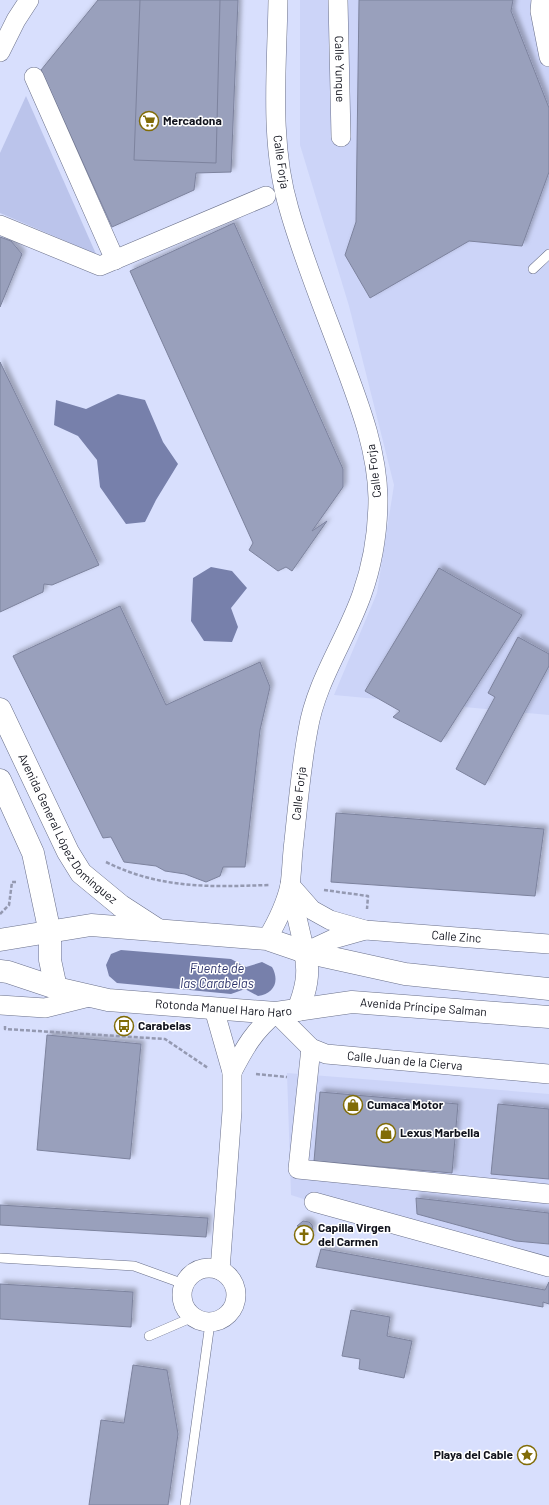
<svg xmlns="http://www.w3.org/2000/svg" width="549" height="1505" font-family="Barlow,sans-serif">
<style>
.built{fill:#ccd4f8}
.green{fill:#bbc4eb}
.water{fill:#7780ab}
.building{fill:#99a0bc;stroke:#7d839e;filter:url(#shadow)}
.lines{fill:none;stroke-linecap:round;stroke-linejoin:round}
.lane-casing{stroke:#6a708a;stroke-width:10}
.street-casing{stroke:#6a708a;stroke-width:20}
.secondary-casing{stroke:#6a708a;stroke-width:23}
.primary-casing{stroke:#6a708a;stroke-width:23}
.path{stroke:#9499b1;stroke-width:2.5;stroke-dasharray:4 2;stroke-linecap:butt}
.lane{stroke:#fff;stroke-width:9}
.street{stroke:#fff;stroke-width:19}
.secondary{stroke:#fff;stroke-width:22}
.primary{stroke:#fff;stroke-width:22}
.labels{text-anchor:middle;stroke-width:3;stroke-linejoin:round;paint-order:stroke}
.street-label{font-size:12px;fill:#10121c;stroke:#fff}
.poi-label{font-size:12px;font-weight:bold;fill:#10121c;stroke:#fff;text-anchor:start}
.water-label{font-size:13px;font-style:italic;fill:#2e356c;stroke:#fff}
</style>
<defs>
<filter id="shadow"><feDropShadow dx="3.5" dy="-3.5" stdDeviation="2" flood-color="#0004"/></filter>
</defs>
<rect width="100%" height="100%" fill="#d8dffd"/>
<g class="built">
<path d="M 300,0 L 549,0 L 549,715 L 334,695 L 377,593 L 394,485 L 349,306 L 300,145 Z"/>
<path d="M 287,1073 L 549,1094 L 549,1277 L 291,1195 Z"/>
</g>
<path class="green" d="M 26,96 L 96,254 L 0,213 L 0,153 Z"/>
<g class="water">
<path d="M 118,394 L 145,400 L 163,442 L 178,464 L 156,500 L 145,522 L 126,524 L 100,487 L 97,460 L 78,436 L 54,425 L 56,400 L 86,409 Z"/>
<path d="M 211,567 L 232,571 L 247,588 L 231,608 L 238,627 L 232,642 L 204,641 L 191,621 L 193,578 Z"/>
<path d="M 121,950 L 231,959 L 246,967 L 262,962 L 272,967 C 280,981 274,994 258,996 L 245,989 L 231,994 L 117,983 L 109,976 L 106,965 L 111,954 Z"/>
</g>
<g class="building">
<path d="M 98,0 L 238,0 L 231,172 L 196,173 L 194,190 L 112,227 L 41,70 Z"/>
<path d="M 140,0 L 220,0 L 216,163 L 134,160 Z"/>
<path d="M 359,0 L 513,0 L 511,11 L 549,108 L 549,172 L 522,246 L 469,241 L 370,298 L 345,255 L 356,222 Z"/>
<path d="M 234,223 L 343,469 L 343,487 L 312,531 L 327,521 L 292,571 L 286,567 L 278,571 L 249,550 L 253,543 L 130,271 Z"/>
<path d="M 0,237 L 11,241 L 22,254 L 0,307 Z"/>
<path d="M 0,362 L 99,565 L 52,585 L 44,584 L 43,592 L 0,612 Z"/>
<path d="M 439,568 L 522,615 L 441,742 L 393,717 L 400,711 L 365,691 Z"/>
<path d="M 120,606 L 166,705 L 260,662 L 270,687 L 260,730 L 245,867 L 223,867 L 220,876 L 206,882 L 185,874 L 165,871 L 156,866 L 124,862 L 111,837 L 103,838 L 13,656 Z"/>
<path d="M 518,637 L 549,654 L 549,666 L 485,785 L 456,769 L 495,697 L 488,693 Z"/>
<path d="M 336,813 L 544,829 L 535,896 L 331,882 Z"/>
<path d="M 47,1035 L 141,1044 L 130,1159 L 37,1150 Z"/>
<path d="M 320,1092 L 458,1104 L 452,1173 L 314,1161 Z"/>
<path d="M 498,1104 L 549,1109 L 549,1179 L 491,1174 Z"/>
<path d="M 416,1198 L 549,1213 L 549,1244 L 516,1241 L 417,1214 Z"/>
<path d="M 0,1205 L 208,1218 L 206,1237 L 0,1225 Z"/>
<path d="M 303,1221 L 309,1222 L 312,1225 L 313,1229 L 311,1229 L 309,1241 L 298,1240 L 300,1227 L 297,1226 Z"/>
<path d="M 321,1249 L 545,1290 L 549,1282 L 549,1304 L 543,1302 L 543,1307 L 316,1267 Z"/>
<path d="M 0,1284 L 133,1292 L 131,1327 L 0,1319 Z"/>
<path d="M 351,1310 L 390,1317 L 387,1336 L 412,1341 L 404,1378 L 359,1369 L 360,1359 L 342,1356 Z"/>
<path d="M 133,1365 L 167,1370 L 178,1434 L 168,1505 L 89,1505 L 101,1420 L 124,1423 Z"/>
</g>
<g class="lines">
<defs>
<g id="lane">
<path d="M 533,269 L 549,254"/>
<path d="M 0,1258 L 134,1266 L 184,1284"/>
<path d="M 149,1336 L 193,1317"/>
<path d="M 185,1505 L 210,1323"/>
</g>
<g id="street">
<path id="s1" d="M 338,0 L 341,137"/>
<path d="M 541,0 L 540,11 L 549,57"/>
<path d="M 0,52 L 16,20 L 29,0"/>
<path d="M 34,77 L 115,260"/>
<path d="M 0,225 L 100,266 L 266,196"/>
<path id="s2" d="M 290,885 L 312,910 L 330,920 L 365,930 L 549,944"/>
<path d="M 290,888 L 305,952 L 333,939 L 365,930"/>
<path id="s3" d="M 267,939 C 277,922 286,904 290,885 C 292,871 292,856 294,841 C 298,804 301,767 308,730 C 316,681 346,640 362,594 C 373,563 378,531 378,498 C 377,451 361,409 345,366 C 326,314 304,262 289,209 C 269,142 277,69 278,0"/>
<path d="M 0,1005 L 45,1008 L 89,997"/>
<path d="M 214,1009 L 232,1072 L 232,1111 L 220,1270"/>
<path d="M 311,1048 L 298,1169 L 549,1194"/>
<path id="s4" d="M 232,1072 C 245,1047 254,1031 276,1013 L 311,1048 L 326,1054 L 549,1074"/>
<path d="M 314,1202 L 549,1267"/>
<circle cx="209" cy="1295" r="27"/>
</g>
<g id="secondary">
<path id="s5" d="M 0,709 L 68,852 L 81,873 L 121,906 L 158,930"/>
<path d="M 0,780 L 33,853 L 50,933"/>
</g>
<g id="primary">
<path d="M 50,933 L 50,960 L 56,988"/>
<path d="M 0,940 L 91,925 L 267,939 L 305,952 L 405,974 L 549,989"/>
<path id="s6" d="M 0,971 L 8,972 L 56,988 L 108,1000 L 276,1013 L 352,1002 L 549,1017"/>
<path d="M 298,1010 C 306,990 310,973 305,952"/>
</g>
</defs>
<use href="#lane" class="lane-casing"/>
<use href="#street" class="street-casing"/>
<use href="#secondary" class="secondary-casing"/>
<use href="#primary" class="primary-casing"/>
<g class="path">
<path d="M 106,862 C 161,889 209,887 269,885"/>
<path d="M 324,890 L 368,896 L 367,909"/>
<path d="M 0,914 L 9,905 L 12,882 L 16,882"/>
<path d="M 5,1026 L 5,1029 L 165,1039 L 208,1068"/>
<path d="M 256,1074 L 287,1077"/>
</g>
<use href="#lane" class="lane"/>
<use href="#street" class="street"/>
<use href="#secondary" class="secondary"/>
<use href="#primary" class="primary"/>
</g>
<defs>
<symbol id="supermarket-ring" viewBox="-11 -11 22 22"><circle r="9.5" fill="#fff" stroke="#816c07" stroke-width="1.5"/><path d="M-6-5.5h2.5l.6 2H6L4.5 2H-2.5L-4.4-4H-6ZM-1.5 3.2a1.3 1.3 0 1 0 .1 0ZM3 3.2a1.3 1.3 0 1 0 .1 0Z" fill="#816c07"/></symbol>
<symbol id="bus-ring" viewBox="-11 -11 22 22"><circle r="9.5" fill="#fff" stroke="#816c07" stroke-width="1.5"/><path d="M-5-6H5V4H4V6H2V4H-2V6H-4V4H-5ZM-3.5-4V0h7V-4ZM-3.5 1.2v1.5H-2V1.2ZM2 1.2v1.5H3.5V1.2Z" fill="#816c07"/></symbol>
<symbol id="shop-ring" viewBox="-11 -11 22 22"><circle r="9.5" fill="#fff" stroke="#816c07" stroke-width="1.5"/><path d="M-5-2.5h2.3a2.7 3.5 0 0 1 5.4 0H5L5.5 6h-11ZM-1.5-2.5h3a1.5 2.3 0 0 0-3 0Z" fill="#816c07"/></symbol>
<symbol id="church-ring" viewBox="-11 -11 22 22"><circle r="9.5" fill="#fff" stroke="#816c07" stroke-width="1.5"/><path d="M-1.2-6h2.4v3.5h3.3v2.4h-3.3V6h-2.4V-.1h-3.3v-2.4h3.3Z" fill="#816c07"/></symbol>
<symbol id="sight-ring" viewBox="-11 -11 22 22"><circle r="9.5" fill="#fff" stroke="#816c07" stroke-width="1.5"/><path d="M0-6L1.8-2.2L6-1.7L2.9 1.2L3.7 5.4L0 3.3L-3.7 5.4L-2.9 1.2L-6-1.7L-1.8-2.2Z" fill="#816c07"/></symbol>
</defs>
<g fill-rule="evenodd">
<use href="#supermarket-ring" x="138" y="110" width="22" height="22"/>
<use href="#bus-ring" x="113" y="1015" width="22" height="22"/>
<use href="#shop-ring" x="342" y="1094" width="22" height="22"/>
<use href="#shop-ring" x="375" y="1122" width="22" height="22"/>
<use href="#church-ring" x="293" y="1224" width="22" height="22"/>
<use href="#sight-ring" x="516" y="1444" width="22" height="22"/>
</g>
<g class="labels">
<g class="street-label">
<text dy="4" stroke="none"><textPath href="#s1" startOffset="69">Calle Yunque</textPath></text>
<text transform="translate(281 162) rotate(82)" y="4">Calle Forja</text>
<text transform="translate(374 471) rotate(-97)" y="4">Calle Forja</text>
<text dy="4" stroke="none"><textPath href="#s3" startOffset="151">Calle Forja</textPath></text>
<text dy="4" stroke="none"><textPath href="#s5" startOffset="139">Avenida General López Domínguez</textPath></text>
<text dy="4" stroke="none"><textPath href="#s2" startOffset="182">Calle Zinc</textPath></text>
<text dy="4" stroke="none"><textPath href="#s6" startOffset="228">Rotonda Manuel Haro Haro</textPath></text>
<text dy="4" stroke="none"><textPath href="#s6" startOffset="429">Avenida Príncipe Salman</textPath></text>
<text dy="4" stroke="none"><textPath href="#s4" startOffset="219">Calle Juan de la Cierva</textPath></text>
</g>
<g class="poi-label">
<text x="163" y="125">Mercadona</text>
<text x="138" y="1030">Carabelas</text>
<text x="367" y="1109">Cumaca Motor</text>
<text x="400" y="1137">Lexus Marbella</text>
<text x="318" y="1232">Capilla Virgen<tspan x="318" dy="14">del Carmen</tspan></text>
<text x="513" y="1459" text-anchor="end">Playa del Cable</text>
</g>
<g class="water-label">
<text x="217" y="973">Fuente de<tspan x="217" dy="15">las Carabelas</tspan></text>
</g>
</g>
</svg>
